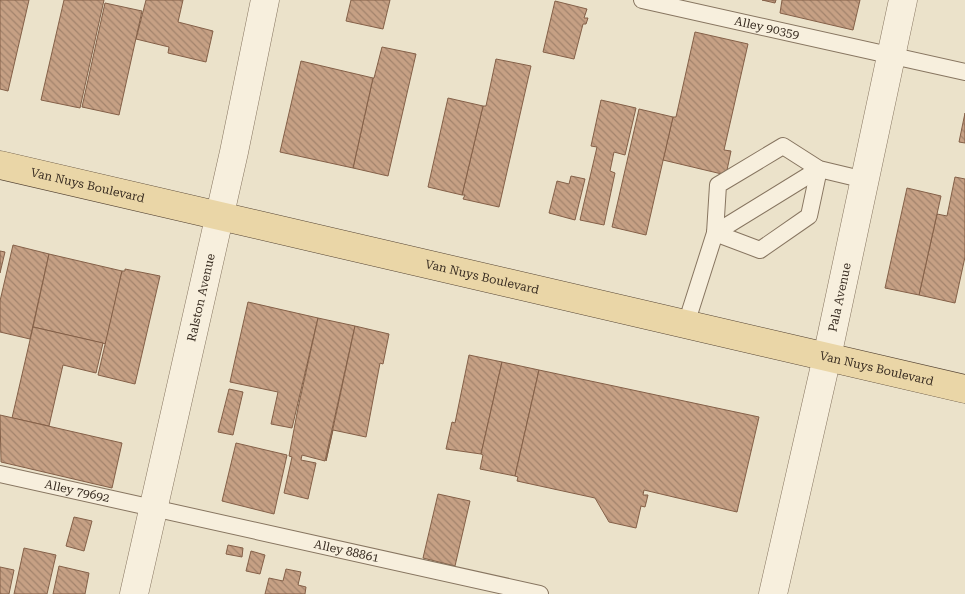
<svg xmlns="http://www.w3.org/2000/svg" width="965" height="594" font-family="'Roboto Serif',serif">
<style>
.building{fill:url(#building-back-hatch);stroke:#846048}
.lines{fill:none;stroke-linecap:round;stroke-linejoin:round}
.service-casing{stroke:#877560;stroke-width:18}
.minor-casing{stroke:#877560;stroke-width:29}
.primary-casing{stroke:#554434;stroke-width:29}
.service{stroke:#f7efdd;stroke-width:16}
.minor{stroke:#f7efdd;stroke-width:28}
.primary{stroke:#ead6a7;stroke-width:28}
.labels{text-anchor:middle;stroke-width:4;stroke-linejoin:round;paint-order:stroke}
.street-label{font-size:12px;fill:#392d22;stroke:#f3ecda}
</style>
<defs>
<pattern id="building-back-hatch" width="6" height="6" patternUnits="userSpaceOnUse" patternTransform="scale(1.25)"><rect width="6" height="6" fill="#c6a084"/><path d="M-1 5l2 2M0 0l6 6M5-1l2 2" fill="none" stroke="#a2836c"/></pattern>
</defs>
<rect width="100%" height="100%" fill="#ebe2ca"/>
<g class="building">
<path d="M 0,0 L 29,0 L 8,91 L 0,89 Z"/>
<path d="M 64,0 L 104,0 L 80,108 L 41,100 Z"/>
<path d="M 146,0 L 183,0 L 178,22 L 213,31 L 206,62 L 168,53 L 169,47 L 136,39 Z"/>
<path d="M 351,0 L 390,0 L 383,29 L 346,21 Z"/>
<path d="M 762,0 L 776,0 L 775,3 Z"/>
<path d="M 782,0 L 860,0 L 853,30 L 780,13 Z"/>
<path d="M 555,1 L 587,9 L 584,18 L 588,18 L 586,24 L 583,24 L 574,59 L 543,52 Z"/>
<path d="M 105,3 L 142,11 L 119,115 L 82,107 Z"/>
<path d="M 695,32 L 748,44 L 724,150 L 731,151 L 726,175 L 663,160 L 673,117 L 676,117 Z"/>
<path d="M 382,47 L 416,54 L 388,176 L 353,168 L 373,78 L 374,78 Z"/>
<path d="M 496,59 L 531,66 L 499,207 L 463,199 L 465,195 L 462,195 L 483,106 L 486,106 Z"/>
<path d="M 301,61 L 373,78 L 353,168 L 280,152 Z"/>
<path d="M 448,98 L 483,106 L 462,195 L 428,187 Z"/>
<path d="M 601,100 L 636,108 L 625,155 L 614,152 L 610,171 L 615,173 L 604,225 L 580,220 L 597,147 L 591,146 Z"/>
<path d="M 639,109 L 673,117 L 646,235 L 612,227 Z"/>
<path d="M 965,113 L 965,143 L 959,142 Z"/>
<path d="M 571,176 L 585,179 L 575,220 L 549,213 L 557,181 L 569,184 Z"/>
<path d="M 955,177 L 965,179 L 965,257 L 955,303 L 919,295 L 937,214 L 947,216 Z"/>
<path d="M 907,188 L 941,196 L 919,295 L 885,288 Z"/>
<path d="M 13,245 L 49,254 L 30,339 L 0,332 L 0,301 Z"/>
<path d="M 0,251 L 5,252 L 0,273 Z"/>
<path d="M 49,254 L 122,271 L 106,344 L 33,327 Z"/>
<path d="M 125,269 L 160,276 L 135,384 L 98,375 L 122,271 L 125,271 Z"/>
<path d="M 248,302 L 318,318 L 292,428 L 271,424 L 278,392 L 230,382 Z"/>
<path d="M 318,318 L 355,326 L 325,461 L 302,455 L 301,460 L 316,463 L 308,499 L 284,493 L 292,457 L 289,456 L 298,408 Z"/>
<path d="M 355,326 L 389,334 L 383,364 L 380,363 L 366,437 L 333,430 L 326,461 Z"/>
<path d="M 33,327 L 103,343 L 96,373 L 63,365 L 49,426 L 12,418 Z"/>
<path d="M 469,355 L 502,362 L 481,454 L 446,449 L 452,422 L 455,423 Z"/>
<path d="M 502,362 L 539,370 L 515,476 L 480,469 L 483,455 L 481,454 Z"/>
<path d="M 539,370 L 759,417 L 737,512 L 644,490 L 643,495 L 648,495 L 645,507 L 641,506 L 636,528 L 609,522 L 595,498 L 517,481 L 518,477 L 515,476 Z"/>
<path d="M 229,389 L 243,392 L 233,435 L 218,432 Z"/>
<path d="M 0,415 L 122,443 L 112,488 L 1,462 Z"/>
<path d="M 236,443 L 287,455 L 274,514 L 222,501 Z"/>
<path d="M 438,494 L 470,501 L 455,566 L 423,558 Z"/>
<path d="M 74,517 L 92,521 L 84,551 L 66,546 Z"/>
<path d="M 228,545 L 243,548 L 242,557 L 226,554 Z"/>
<path d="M 24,548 L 56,555 L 47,594 L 14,594 Z"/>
<path d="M 251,551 L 265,555 L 260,574 L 246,571 Z"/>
<path d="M 59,566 L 89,573 L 85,594 L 53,594 Z"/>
<path d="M 0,567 L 14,570 L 9,594 L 0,594 Z"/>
<path d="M 286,569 L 301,572 L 298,585 L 306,587 L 305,594 L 265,594 L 269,578 L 283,581 Z"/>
</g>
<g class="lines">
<defs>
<g id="service">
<path id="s1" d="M 642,0 L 965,72"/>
<path d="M 715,233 L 760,250 L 809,216 L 819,169"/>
<path d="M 715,233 L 819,169"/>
<path d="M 686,324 L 715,233 L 718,185 L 783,146 L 819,169 L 865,180"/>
<path id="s2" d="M 0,474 L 540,594"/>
</g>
<g id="minor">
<path id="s3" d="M 134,594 L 234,152 L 265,0"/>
<path id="s4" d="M 773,594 L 827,357 L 903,0"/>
</g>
<g id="primary">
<path id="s5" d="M 0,165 L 965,389"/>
</g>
</defs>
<use href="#service" class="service-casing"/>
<use href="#minor" class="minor-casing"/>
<use href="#primary" class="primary-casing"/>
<use href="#service" class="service"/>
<use href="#minor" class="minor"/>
<use href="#primary" class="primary"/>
</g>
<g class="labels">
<g class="street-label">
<text dy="4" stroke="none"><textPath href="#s1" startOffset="128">Alley 90359</textPath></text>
<text dy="4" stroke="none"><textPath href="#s5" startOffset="90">Van Nuys Boulevard</textPath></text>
<text dy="4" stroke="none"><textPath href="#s5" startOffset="495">Van Nuys Boulevard</textPath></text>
<text dy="4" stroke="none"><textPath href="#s3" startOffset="304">Ralston Avenue</textPath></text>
<text dy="4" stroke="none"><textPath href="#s4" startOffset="304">Pala Avenue</textPath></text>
<text dy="4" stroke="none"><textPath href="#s5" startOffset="900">Van Nuys Boulevard</textPath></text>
<text dy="4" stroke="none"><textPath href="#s2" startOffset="79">Alley 79692</textPath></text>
<text dy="4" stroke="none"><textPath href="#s2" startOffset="355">Alley 88861</textPath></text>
</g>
</g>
</svg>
